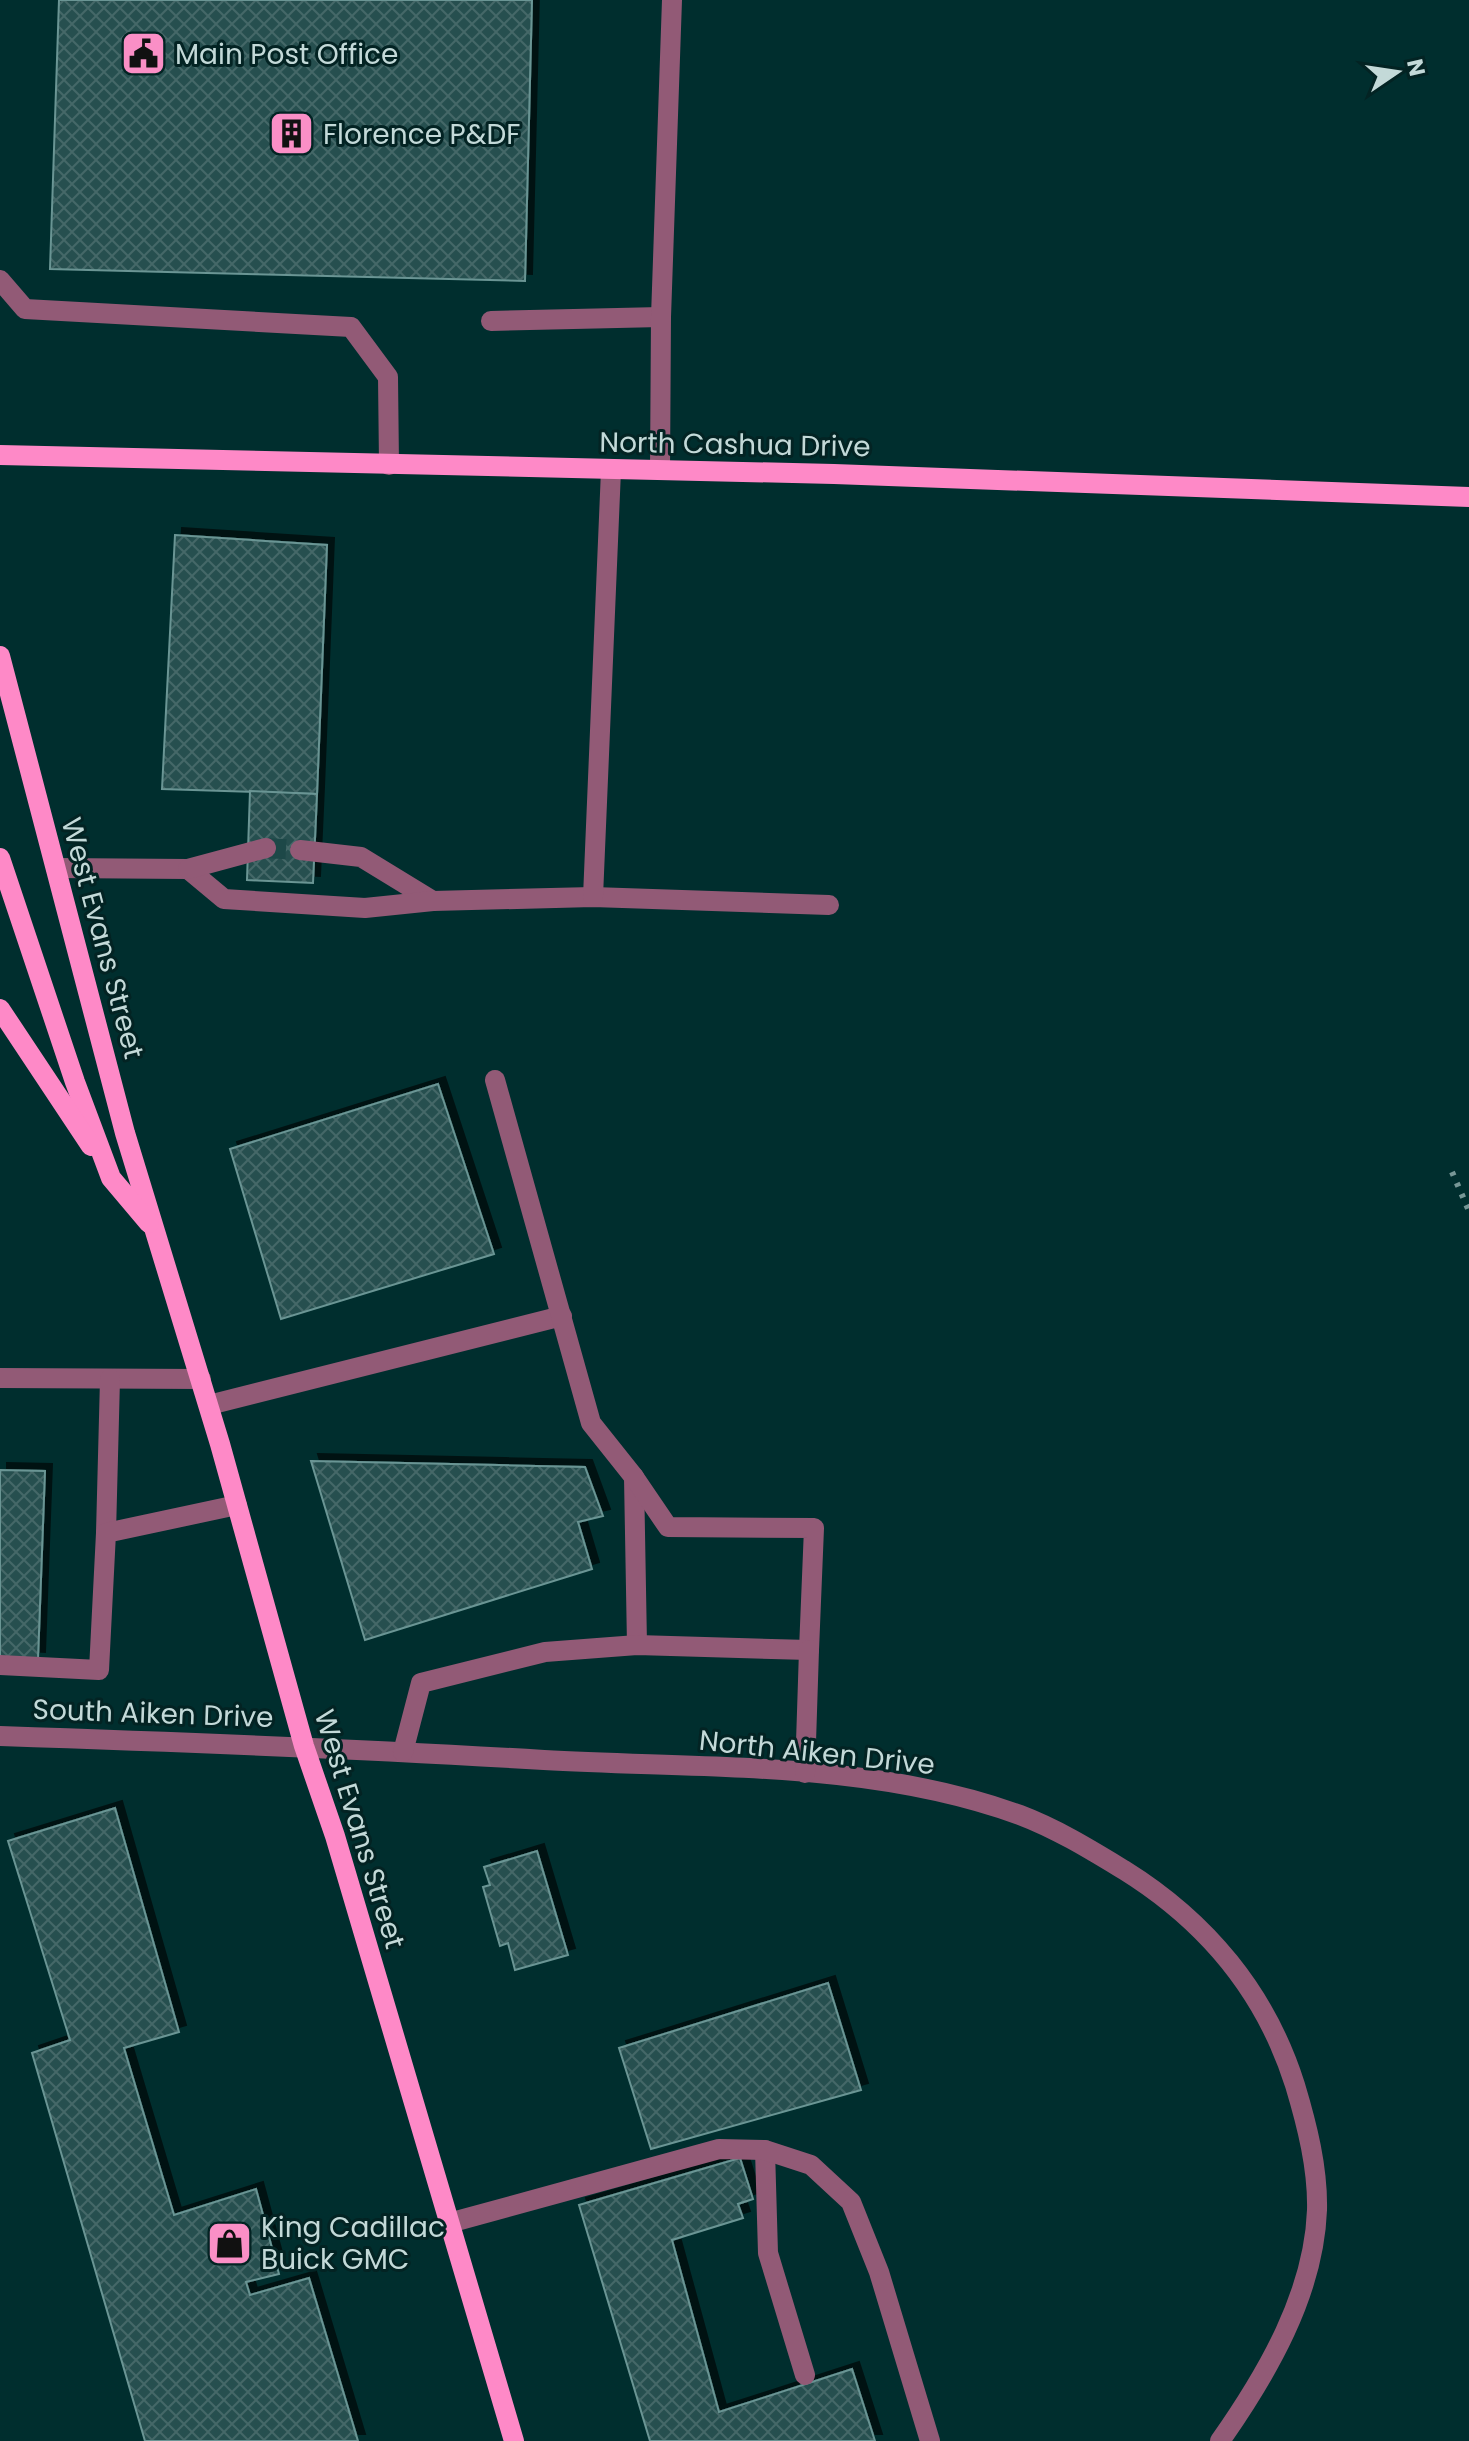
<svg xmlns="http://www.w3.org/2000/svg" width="1469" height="2441" font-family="Poppins,sans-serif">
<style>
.building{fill:url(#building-cross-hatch);stroke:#6a9594;stroke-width:2;filter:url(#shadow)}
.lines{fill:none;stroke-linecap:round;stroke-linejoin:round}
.minor-tunnel{stroke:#1d4848;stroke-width:20;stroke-dasharray:20 10;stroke-linecap:butt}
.minor{stroke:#925a76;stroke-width:20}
.major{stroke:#fe89c7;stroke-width:20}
.rail{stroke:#779796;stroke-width:6;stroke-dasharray:4 8;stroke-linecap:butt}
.labels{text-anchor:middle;stroke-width:6;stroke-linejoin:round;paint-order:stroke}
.poi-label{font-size:28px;fill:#c3d9d8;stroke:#032323;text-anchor:start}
.street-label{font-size:28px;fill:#c3d9d8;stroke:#032323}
</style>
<defs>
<pattern id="building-cross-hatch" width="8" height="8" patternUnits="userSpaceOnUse" patternTransform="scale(2)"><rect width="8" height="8" fill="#264f4f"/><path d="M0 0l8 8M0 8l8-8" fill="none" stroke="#446868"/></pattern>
<filter id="shadow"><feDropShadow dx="7" dy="-7" stdDeviation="0" flood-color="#0009"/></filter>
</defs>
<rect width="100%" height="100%" fill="#002e2e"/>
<g class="building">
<path d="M 59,0 L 532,0 L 525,281 L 50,269 Z"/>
<path d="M 175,535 L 327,545 L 317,794 L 162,789 Z"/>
<path d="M 250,791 L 317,794 L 313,883 L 247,880 Z"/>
<path d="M 438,1084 L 494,1254 L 281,1319 L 230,1149 Z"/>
<path d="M 311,1461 L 585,1467 L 603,1516 L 578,1522 L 592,1569 L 365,1640 Z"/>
<path d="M 0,1470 L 45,1471 L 38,1659 L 0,1657 Z"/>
<path d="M 115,1808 L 179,2032 L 124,2048 L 174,2215 L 256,2189 L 279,2274 L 246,2282 L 250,2295 L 309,2278 L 358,2441 L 145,2441 L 32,2053 L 70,2040 L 8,1841 Z"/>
<path d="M 537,1851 L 568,1955 L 515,1970 L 508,1943 L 500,1946 L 483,1887 L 490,1885 L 484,1867 Z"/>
<path d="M 828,1983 L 861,2090 L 651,2149 L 619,2048 Z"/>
<path d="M 740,2158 L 753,2199 L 738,2204 L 743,2218 L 672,2240 L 719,2412 L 852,2369 L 875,2441 L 650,2441 L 579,2205 Z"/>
</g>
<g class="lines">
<path class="minor-tunnel" d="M 266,848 L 300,850"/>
<g class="minor">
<path d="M 0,280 L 25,309 L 351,327 L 388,377 L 389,465"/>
<path d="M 491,321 L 661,317"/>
<path d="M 660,470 L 661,317 L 672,0"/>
<path d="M 300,850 L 361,857 L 433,901"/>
<path d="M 56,868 L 188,869 L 224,899 L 365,908 L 433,901 L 593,897 L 829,905"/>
<path d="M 188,869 L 266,848"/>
<path d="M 593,897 L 611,470"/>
<path d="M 0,1378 L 201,1379"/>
<path d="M 209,1405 L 562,1316"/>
<path d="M 634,1477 L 637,1645"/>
<path d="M 106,1533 L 110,1379"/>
<path d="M 0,1665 L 99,1670 L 106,1533 L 237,1505"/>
<path d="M 0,1736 C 182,1742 363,1749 544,1760 C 702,1769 869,1760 1020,1815 C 1057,1829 1091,1850 1124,1870 C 1206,1921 1266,1993 1295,2085 C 1307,2125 1318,2168 1317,2210 C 1314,2294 1267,2374 1220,2441"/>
<path d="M 403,1752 L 421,1683 L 545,1652 L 637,1645 L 809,1650 L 814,1528 L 668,1527 L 634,1477 L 591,1423 L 495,1080"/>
<path d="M 805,1773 L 809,1650"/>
<path d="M 765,2150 L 768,2253 L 805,2375"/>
<path d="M 449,2223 L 719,2149 L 765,2150 L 811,2165 L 851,2202 L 879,2272 L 930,2441"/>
</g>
<g class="major">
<path d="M 0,455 L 834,474 L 1469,497"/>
<path d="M 0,656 L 125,1133 L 220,1444 L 304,1746 L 335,1836 L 514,2441"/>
<path d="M 0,858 L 75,1082 L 111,1178 L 149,1223"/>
<path d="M 0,1009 L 91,1146"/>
</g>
<path class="rail" d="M 1452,1172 L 1469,1211"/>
</g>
<defs>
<symbol id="civic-square" viewBox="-11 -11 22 22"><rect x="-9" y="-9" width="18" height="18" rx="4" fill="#fa8fc6" stroke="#032323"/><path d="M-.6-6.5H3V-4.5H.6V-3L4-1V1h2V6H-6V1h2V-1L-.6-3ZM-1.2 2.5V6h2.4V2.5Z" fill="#111"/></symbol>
<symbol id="building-square" viewBox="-11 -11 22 22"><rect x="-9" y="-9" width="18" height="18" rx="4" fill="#fa8fc6" stroke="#032323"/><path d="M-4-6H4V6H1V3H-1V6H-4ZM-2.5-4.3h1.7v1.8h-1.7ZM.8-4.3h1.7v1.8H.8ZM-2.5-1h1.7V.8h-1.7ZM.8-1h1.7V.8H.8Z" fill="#111"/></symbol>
<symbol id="shop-square" viewBox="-11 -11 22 22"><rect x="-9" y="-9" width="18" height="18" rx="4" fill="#fa8fc6" stroke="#032323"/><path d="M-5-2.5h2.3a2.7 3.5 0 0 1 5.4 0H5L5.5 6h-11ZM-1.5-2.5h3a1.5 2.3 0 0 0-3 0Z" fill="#111"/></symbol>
</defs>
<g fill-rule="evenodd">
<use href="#civic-square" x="118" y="28" width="51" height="51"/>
<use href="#building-square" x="266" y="108" width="51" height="51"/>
<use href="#shop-square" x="204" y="2218" width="51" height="51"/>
</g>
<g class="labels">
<g class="poi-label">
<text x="175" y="64">Main Post Office</text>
<text x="323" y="144">Florence P&amp;DF</text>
<text x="261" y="2237">King Cadillac<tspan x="261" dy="32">Buick GMC</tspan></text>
</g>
<g class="street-label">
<text transform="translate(735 444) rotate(1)" y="10">North Cashua Drive</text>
<text transform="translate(103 938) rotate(75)" y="10">West Evans Street</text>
<text transform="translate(153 1713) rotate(2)" y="10">South Aiken Drive</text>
<text transform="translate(817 1752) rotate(6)" y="10">North Aiken Drive</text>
<text transform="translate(360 1829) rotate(73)" y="10">West Evans Street</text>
</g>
</g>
<g transform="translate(1397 72) rotate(77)" stroke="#032323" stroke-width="6" paint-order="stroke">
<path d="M0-6L14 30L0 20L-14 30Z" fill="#c3d9d8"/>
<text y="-12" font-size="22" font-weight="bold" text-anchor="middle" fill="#c3d9d8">N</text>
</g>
</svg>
